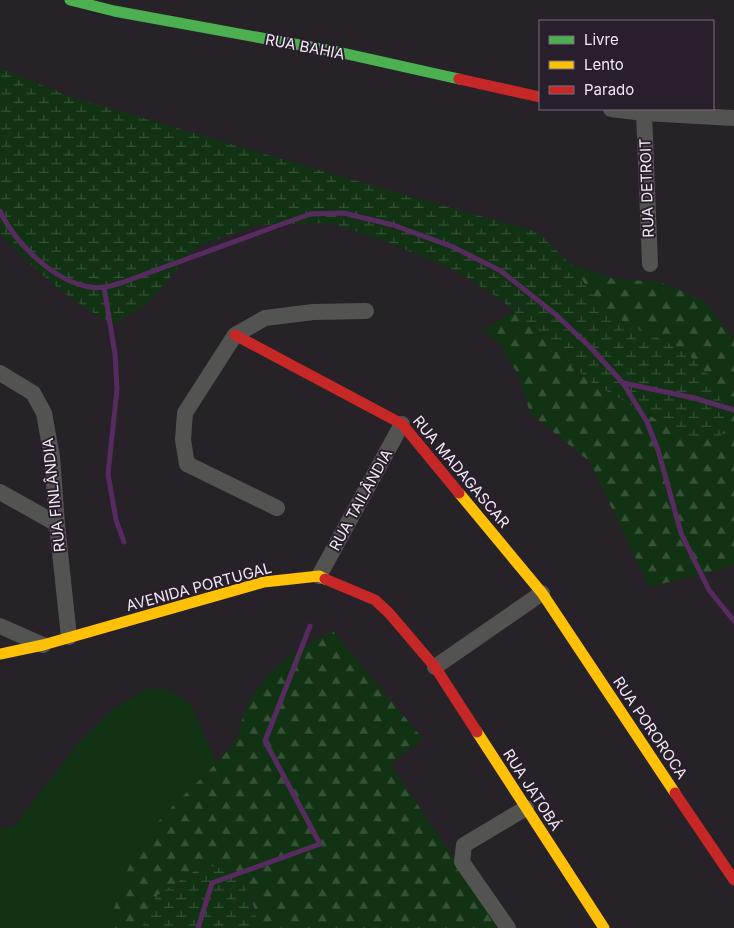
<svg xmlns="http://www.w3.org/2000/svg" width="734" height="928" font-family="Inter,sans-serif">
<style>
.green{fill:#123313}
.forest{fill:url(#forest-firs)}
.wetland{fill:url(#wetland-marsh)}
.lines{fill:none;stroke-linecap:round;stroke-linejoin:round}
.stream{stroke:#582b60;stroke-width:5}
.street{stroke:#535452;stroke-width:16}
.fast{stroke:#4caf50;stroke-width:11}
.slow{stroke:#ffc107;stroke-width:11}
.jam{stroke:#c62828;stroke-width:11}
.labels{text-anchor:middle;stroke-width:4;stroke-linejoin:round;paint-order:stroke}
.street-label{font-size:15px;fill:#f0e8f2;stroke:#291e2b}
</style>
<defs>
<pattern id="forest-firs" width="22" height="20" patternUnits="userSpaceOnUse" patternTransform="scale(1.25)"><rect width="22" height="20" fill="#123313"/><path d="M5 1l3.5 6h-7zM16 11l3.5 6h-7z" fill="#355136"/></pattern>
<pattern id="wetland-marsh" width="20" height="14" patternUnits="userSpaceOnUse" patternTransform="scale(1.25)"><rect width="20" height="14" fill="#123313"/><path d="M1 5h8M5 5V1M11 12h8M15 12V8" fill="none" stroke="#355136"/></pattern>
</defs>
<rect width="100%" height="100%" fill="#272128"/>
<path class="green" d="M 147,689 L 168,689 L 190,703 L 217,764 L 192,786 L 164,814 L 137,850 L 122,888 L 108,928 L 0,928 L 0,829 L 14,827 L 80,741 L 115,708 Z"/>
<g class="forest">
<path d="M 569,263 L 614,279 L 660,282 L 703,300 L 734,339 L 734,565 L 722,569 L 649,587 L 590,462 L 530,413 L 519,376 L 499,343 L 483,330 L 513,311 L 554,346 L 589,381 L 691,439 L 720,398 L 707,374 L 685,351 L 624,322 L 605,310 Z"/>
<path d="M 333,631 L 423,739 L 390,764 L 501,928 L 259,928 L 251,895 L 156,896 L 142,928 L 108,928 C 116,905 125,870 137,850 C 163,808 204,781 234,743 C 241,735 240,721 245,711 C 253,693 271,670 287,658 C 301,647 318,640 333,631 Z"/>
</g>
<g class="wetland">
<path d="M 0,68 L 71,97 L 419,199 L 538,232 L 569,263 L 605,310 L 624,322 L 685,351 L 707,374 L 720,398 L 728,422 L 721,436 L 691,439 L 589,381 L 554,346 L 501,300 L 458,272 L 390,243 L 331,223 L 257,225 L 196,247 L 175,271 L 159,292 L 143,307 L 113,324 C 71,303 33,268 0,234 Z"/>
<path d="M 211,866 C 246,871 251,899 259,928 L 142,928 L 156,896 L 198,869 Z"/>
</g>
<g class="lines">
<g class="stream">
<path d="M 0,211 C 15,243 53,281 90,287 C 101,289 111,286 121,283 L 310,214 L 343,213 L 393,225 L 453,247 L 501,271 L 555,314 L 590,347 L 623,383 L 647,422 L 658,450 L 681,533 L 709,590 L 734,621"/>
<path d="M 104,287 L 115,354 L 117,389 L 108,474 L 116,520 L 124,542"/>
<path d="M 623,383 L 694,398 L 734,410"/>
<path d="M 198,928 L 212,883 L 320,844 L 265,741 L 310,626"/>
</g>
<g class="street">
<path d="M 611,109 L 644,113 L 734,118"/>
<path d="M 644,113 L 650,264"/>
<path d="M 0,373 L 33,393 L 44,413 L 52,457 L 57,524 L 69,637"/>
<path d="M 0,492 L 57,524"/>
<path d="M 277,508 L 187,464 L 183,440 L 185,413 L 235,335 L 265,318 L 313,312 L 366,311"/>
<path d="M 319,576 L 402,424"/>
<path d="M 0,626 L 43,645"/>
<path d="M 435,667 L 542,593"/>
<path d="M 508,928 L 462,862 L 464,845 L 526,808"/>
</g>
<path class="fast" d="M 70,0 L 114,11 L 338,52 L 459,79"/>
<g class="slow">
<path d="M 459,493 L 542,593 L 675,793"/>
<path d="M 0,654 L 43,645 L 264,582 L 319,576 L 325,579"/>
<path d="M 477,732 L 604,928"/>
</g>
<g class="jam">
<path d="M 459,79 L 540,97"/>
<path d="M 235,335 L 402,424 L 459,493"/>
<path d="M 325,579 L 375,600 L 389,613 L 435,667 L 477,732"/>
<path d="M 675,793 L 734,880"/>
</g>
</g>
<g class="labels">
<g class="street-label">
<text transform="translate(305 47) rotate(11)" y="5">RUA BAHIA</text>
<text transform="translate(647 188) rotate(-92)" y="5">RUA DETROIT</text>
<text transform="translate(461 472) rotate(50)" y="5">RUA MADAGASCAR</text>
<text transform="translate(54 495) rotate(-96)" y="5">RUA FINLÂNDIA</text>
<text transform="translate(361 500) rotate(-61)" y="5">RUA TAILÂNDIA</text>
<text transform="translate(199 587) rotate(-15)" y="5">AVENIDA PORTUGAL</text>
<text transform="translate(650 728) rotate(56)" y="5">RUA POROROCA</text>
<text transform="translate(532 790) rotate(57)" y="5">RUA JATOBÁ</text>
</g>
</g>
<rect x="539" y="20" width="175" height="90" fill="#291e2b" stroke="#796f7b"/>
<rect x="549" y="36" width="25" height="8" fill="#4caf50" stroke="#796f7b"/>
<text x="584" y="45" font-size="15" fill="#f0e8f2">Livre</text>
<rect x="549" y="61" width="25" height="8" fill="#ffc107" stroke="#796f7b"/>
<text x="584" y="70" font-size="15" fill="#f0e8f2">Lento</text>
<rect x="549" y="86" width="25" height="8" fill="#c62828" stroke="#796f7b"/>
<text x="584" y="95" font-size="15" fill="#f0e8f2">Parado</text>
</svg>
